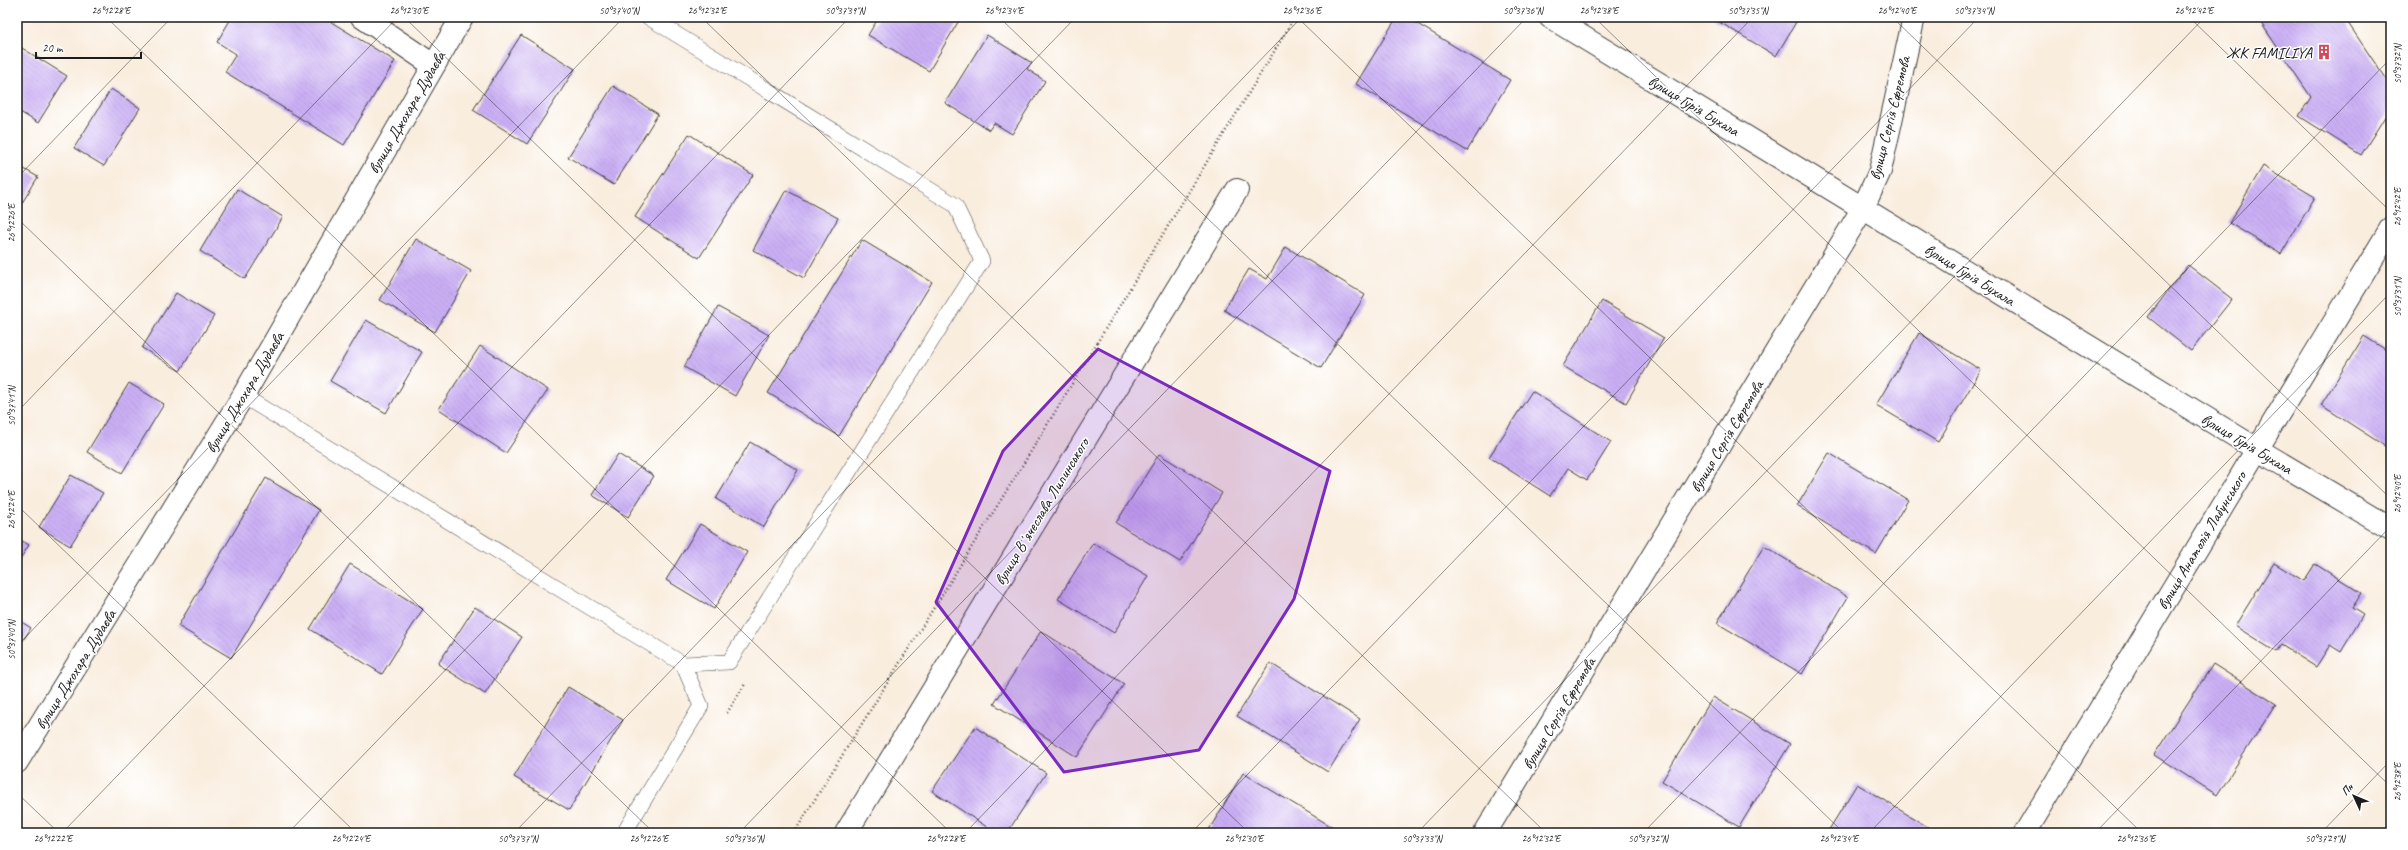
<svg xmlns="http://www.w3.org/2000/svg" width="2408" height="850" font-family="Caveat,sans-serif">
<style>
.building{fill:url(#building-back-hatch)}
.lines{fill:none;stroke-linecap:round;stroke-linejoin:round}
.lane-casing{stroke:#3d3b39;stroke-width:16}
.street-casing{stroke:#3d3b39;stroke-width:24}
.path{stroke:#3d3b39;stroke-width:2.5;stroke-dasharray:1 3;stroke-linecap:butt}
.lane{stroke:#fff;stroke-width:15}
.street{stroke:#fff;stroke-width:22}
.marked{fill:#7b2cbf;fill-opacity:0.2;stroke:#7b2cbf;stroke-width:3;stroke-linejoin:round}
.ticks{fill:none;stroke:#1c1c1c;stroke-width:1;stroke-opacity:0.45}
.labels{text-anchor:middle;stroke-width:3;stroke-linejoin:round;paint-order:stroke}
.poi-label{font-size:16px;fill:#1c1c1c;stroke:#fff;text-anchor:end}
.street-label{font-size:16px;fill:#1c1c1c;stroke:#fff}
.neatline{fill:none;stroke:#1c1c1c;stroke-width:1.5}
.ticks-label{font-size:10px;text-anchor:middle;fill:#1c1c1c}
</style>
<defs>
<pattern id="building-back-hatch" width="6" height="6" patternUnits="userSpaceOnUse"><rect width="6" height="6" fill="#caaff5"/><path d="M-1 5l2 2M0 0l6 6M5-1l2 2" fill="none" stroke="#ad96d1"/></pattern>
</defs>
<rect width="100%" height="100%" fill="#fff"/>
<filter id="ink" filterUnits="userSpaceOnUse"><feTurbulence type="fractalNoise" baseFrequency=".025" numOctaves="2"/><feDisplacementMap in="SourceGraphic" scale="8" xChannelSelector="R" yChannelSelector="G"/><feConvolveMatrix kernelMatrix="1 2 1 2 8 2 1 2 1" color-interpolation-filters="sRGB"/></filter>
<filter id="wash" filterUnits="userSpaceOnUse"><feTurbulence type="fractalNoise" baseFrequency=".012" numOctaves="4" result="noise"/><feDisplacementMap in="SourceGraphic" scale="16" xChannelSelector="R" yChannelSelector="G"/><feGaussianBlur stdDeviation="0.9" result="paint"/><feColorMatrix in="noise" values="0 0 0 0 0 0 0 0 0 0 0 0 0 0 0 0 0 1.4 0 .05"/><feComposite in="paint" operator="in"/></filter>
<g filter="url(#wash)">
<rect width="100%" height="100%" fill="#f9edde"/>
<g id="blocks">
<g class="building">
<path d="M 232,17 L 323,17 L 395,61 L 344,145 L 225,72 L 236,54 L 217,42 Z"/>
<path d="M 879,17 L 961,17 L 929,71 L 868,35 Z"/>
<path d="M 1397,17 L 1406,17 L 1510,80 L 1467,151 L 1356,84 Z"/>
<path d="M 1711,17 L 1799,17 L 1776,56 Z"/>
<path d="M 2257,17 L 2344,17 L 2391,87 L 2391,107 L 2361,155 L 2299,116 L 2311,97 Z"/>
<path d="M 521,35 L 575,69 L 527,144 L 473,110 Z"/>
<path d="M 987,35 L 1032,63 L 1027,69 L 1045,81 L 1012,134 L 994,123 L 989,130 L 945,103 Z"/>
<path d="M 17,45 L 67,76 L 38,123 L 17,110 Z"/>
<path d="M 613,86 L 658,114 L 614,185 L 568,157 Z"/>
<path d="M 111,89 L 140,108 L 104,166 L 74,148 Z"/>
<path d="M 689,134 L 753,175 L 699,258 L 635,217 Z"/>
<path d="M 17,165 L 38,177 L 17,211 Z"/>
<path d="M 2263,166 L 2315,197 L 2281,254 L 2229,223 Z"/>
<path d="M 237,189 L 283,217 L 245,279 L 200,251 Z"/>
<path d="M 786,190 L 838,218 L 804,278 L 753,250 Z"/>
<path d="M 416,239 L 471,271 L 435,332 L 380,300 Z"/>
<path d="M 862,240 L 932,282 L 839,436 L 768,393 Z"/>
<path d="M 1286,247 L 1365,295 L 1321,368 L 1224,310 L 1249,269 L 1267,279 Z"/>
<path d="M 2188,265 L 2232,299 L 2191,351 L 2148,317 Z"/>
<path d="M 176,293 L 214,316 L 180,371 L 142,348 Z"/>
<path d="M 1602,301 L 1664,338 L 1626,403 L 1563,366 Z"/>
<path d="M 718,307 L 769,335 L 735,396 L 684,367 Z"/>
<path d="M 366,320 L 422,352 L 386,413 L 330,381 Z"/>
<path d="M 1919,333 L 1981,370 L 1938,442 L 1876,405 Z"/>
<path d="M 2364,336 L 2391,353 L 2391,450 L 2321,405 Z"/>
<path d="M 480,346 L 548,390 L 506,453 L 439,409 Z"/>
<path d="M 129,383 L 164,404 L 122,473 L 87,452 Z"/>
<path d="M 1532,391 L 1611,442 L 1587,480 L 1568,468 L 1550,496 L 1489,457 Z"/>
<path d="M 750,442 L 798,470 L 764,527 L 716,499 Z"/>
<path d="M 1829,453 L 1908,500 L 1876,554 L 1797,506 Z"/>
<path d="M 618,454 L 654,476 L 628,517 L 592,495 Z"/>
<path d="M 1159,454 L 1222,493 L 1180,562 L 1116,523 Z"/>
<path d="M 71,475 L 103,493 L 70,546 L 39,527 Z"/>
<path d="M 266,478 L 319,510 L 231,658 L 178,626 Z"/>
<path d="M 700,524 L 747,552 L 714,609 L 666,580 Z"/>
<path d="M 17,538 L 29,545 L 17,564 Z"/>
<path d="M 1093,543 L 1148,576 L 1114,633 L 1058,599 Z"/>
<path d="M 1764,546 L 1848,597 L 1802,674 L 1717,623 Z"/>
<path d="M 2274,563 L 2304,581 L 2315,564 L 2362,593 L 2352,608 L 2363,615 L 2341,652 L 2330,645 L 2316,667 L 2281,645 L 2276,652 L 2235,626 Z"/>
<path d="M 350,564 L 423,609 L 382,674 L 310,629 Z"/>
<path d="M 475,607 L 522,637 L 485,694 L 438,664 Z"/>
<path d="M 17,619 L 31,628 L 17,650 Z"/>
<path d="M 1041,631 L 1124,684 L 1077,757 L 994,704 Z"/>
<path d="M 1270,663 L 1360,719 L 1328,772 L 1237,716 Z"/>
<path d="M 2213,664 L 2276,704 L 2217,795 L 2154,755 Z"/>
<path d="M 568,687 L 623,720 L 569,810 L 514,777 Z"/>
<path d="M 1713,697 L 1790,744 L 1739,827 L 1662,781 Z"/>
<path d="M 975,727 L 1046,773 L 1007,833 L 996,833 L 932,791 Z"/>
<path d="M 1243,773 L 1342,833 L 1207,833 Z"/>
<path d="M 1857,784 L 1928,827 L 1924,833 L 1827,833 Z"/>
</g>
</g>
</g>
<g filter="url(#ink)">
<use href="#blocks" fill-opacity="0" stroke="#3d3b39" stroke-width="1"/>
<g class="lines">
<defs>
<g id="lane">
<path d="M 243,396 L 683,664 L 729,662 L 982,261 L 955,205 L 648,17"/>
<path d="M 627,828 L 701,706 L 683,664"/>
</g>
<g id="street">
<path d="M 362,17 L 433,65"/>
<path d="M 1550,17 L 2255,448 L 2391,529"/>
<path d="M 17,762 L 243,396 L 462,17"/>
<path d="M 846,833 L 1237,190"/>
<path d="M 1485,833 L 1863,208 L 1880,171 L 1914,17"/>
<path d="M 2025,833 L 2391,228"/>
</g>
</defs>
<use href="#lane" class="lane-casing"/>
<use href="#street" class="street-casing"/>
<g class="path">
<path d="M 727,713 L 745,684"/>
<path d="M 794,833 L 1030,453 L 1295,17"/>
</g>
<use href="#lane" class="lane"/>
<use href="#street" class="street"/>
</g>
</g>
<path class="marked" d="M 1098,349 L 1330,471 L 1294,599 L 1199,750 L 1064,772 L 936,602 L 1003,451 Z"/>
<path class="ticks" d="M 106,17 L 951,833M 404,17 L 1249,833M 701,17 L 1546,833M 999,17 L 1844,833M 1297,17 L 2142,833M 1594,17 L 2391,787M 1892,17 L 2391,499M 2189,17 L 2391,212M 17,178 L 172,17M 17,218 L 654,833M 17,412 L 398,17M 17,505 L 356,833M 17,646 L 624,17M 17,793 L 59,833M 62,833 L 850,17M 288,833 L 1076,17M 514,833 L 1302,17M 739,833 L 1527,17M 965,833 L 1753,17M 1191,833 L 1979,17M 1417,833 L 2205,17M 1643,833 L 2391,58M 1869,833 L 2391,292M 2095,833 L 2391,526M 2321,833 L 2391,760"/>
<defs>
<symbol id="building-bare" viewBox="-9 -9 18 18"><path d="M-4-6H4V6H1V3H-1V6H-4ZM-2.5-4.3h1.7v1.8h-1.7ZM.8-4.3h1.7v1.8H.8ZM-2.5-1h1.7V.8h-1.7ZM.8-1h1.7V.8H.8Z" fill="#d1495b" stroke="#fff" stroke-width="2.5" paint-order="stroke"/></symbol>
</defs>
<g fill-rule="evenodd">
<use href="#building-bare" x="2313" y="41" width="22" height="22"/>
</g>
<g class="labels">
<g class="poi-label">
<text x="2312" y="58">ЖК FAMILIYA</text>
</g>
<g class="street-label">
<text transform="translate(1694 105) rotate(31)" y="6">вулиця Гурія Бухала</text>
<text transform="translate(406 112) rotate(-60)" y="6">вулиця Джохара Дудаєва</text>
<text transform="translate(1889 118) rotate(-76)" y="6">вулиця Сергія Єфремова</text>
<text transform="translate(1970 274) rotate(32)" y="6">вулиця Гурія Бухала</text>
<text transform="translate(244 392) rotate(-59)" y="6">вулиця Джохара Дудаєва</text>
<text transform="translate(1726 436) rotate(-59)" y="6">вулиця Сергія Єфремова</text>
<text transform="translate(2247 443) rotate(31)" y="6">вулиця Гурія Бухала</text>
<text transform="translate(1041 511) rotate(-59)" y="6">вулиця Вʼячеслава Липинського</text>
<text transform="translate(2201 540) rotate(-59)" y="6">вулиця Анатолія Лабунського</text>
<text transform="translate(75 669) rotate(-58)" y="6">вулиця Джохара Дудаєва</text>
<text transform="translate(1558 713) rotate(-59)" y="6">вулиця Сергія Єфремова</text>
</g>
</g>
<rect width="2408" height="850" fill="none" stroke="#fff" stroke-width="44"/>
<g transform="translate(2354 796) rotate(314)" stroke="#ffffff" stroke-width="3" paint-order="stroke">
<path d="M0-3L7 15L0 10L-7 15Z" fill="#1c1c1c"/>
<text y="-6" font-size="11" font-weight="bold" text-anchor="middle" fill="#1c1c1c">Пн</text>
</g>
<path d="M36 52v6h105v-6" fill="none" stroke="#1c1c1c" stroke-width="2"/>
<text x="42" y="52" font-size="12" fill="#1c1c1c" stroke="#ffffff" stroke-width="3" paint-order="stroke">20 m</text>
<rect x="22" y="22" width="2364" height="806" class="neatline"/>
<g class="ticks-label">
<text x="111" y="14">26°12'28"E</text>
<text x="409" y="14">26°12'30"E</text>
<text x="619" y="14">50°37'40"N</text>
<text x="707" y="14">26°12'32"E</text>
<text x="845" y="14">50°37'39"N</text>
<text x="1004" y="14">26°12'34"E</text>
<text x="1302" y="14">26°12'36"E</text>
<text x="1523" y="14">50°37'36"N</text>
<text x="1599" y="14">26°12'38"E</text>
<text x="1748" y="14">50°37'35"N</text>
<text x="1897" y="14">26°12'40"E</text>
<text x="1974" y="14">50°37'34"N</text>
<text x="2194" y="14">26°12'42"E</text>
<text transform="translate(2397 64) rotate(-90)" y="4">50°37'32"N</text>
<text transform="translate(2397 207) rotate(-90)" y="4">26°12'42"E</text>
<text transform="translate(11 223) rotate(-90)" y="4">26°12'26"E</text>
<text transform="translate(2397 297) rotate(-90)" y="4">50°37'31"N</text>
<text transform="translate(11 406) rotate(-90)" y="4">50°37'41"N</text>
<text transform="translate(2397 494) rotate(-90)" y="4">26°12'40"E</text>
<text transform="translate(11 510) rotate(-90)" y="4">26°12'24"E</text>
<text transform="translate(11 640) rotate(-90)" y="4">50°37'40"N</text>
<text transform="translate(2397 782) rotate(-90)" y="4">26°12'38"E</text>
<text x="53" y="842">26°12'22"E</text>
<text x="351" y="842">26°12'24"E</text>
<text x="518" y="842">50°37'37"N</text>
<text x="649" y="842">26°12'26"E</text>
<text x="744" y="842">50°37'36"N</text>
<text x="946" y="842">26°12'28"E</text>
<text x="1244" y="842">26°12'30"E</text>
<text x="1422" y="842">50°37'33"N</text>
<text x="1541" y="842">26°12'32"E</text>
<text x="1648" y="842">50°37'32"N</text>
<text x="1839" y="842">26°12'34"E</text>
<text x="2136" y="842">26°12'36"E</text>
<text x="2325" y="842">50°37'29"N</text>
</g>
</svg>
